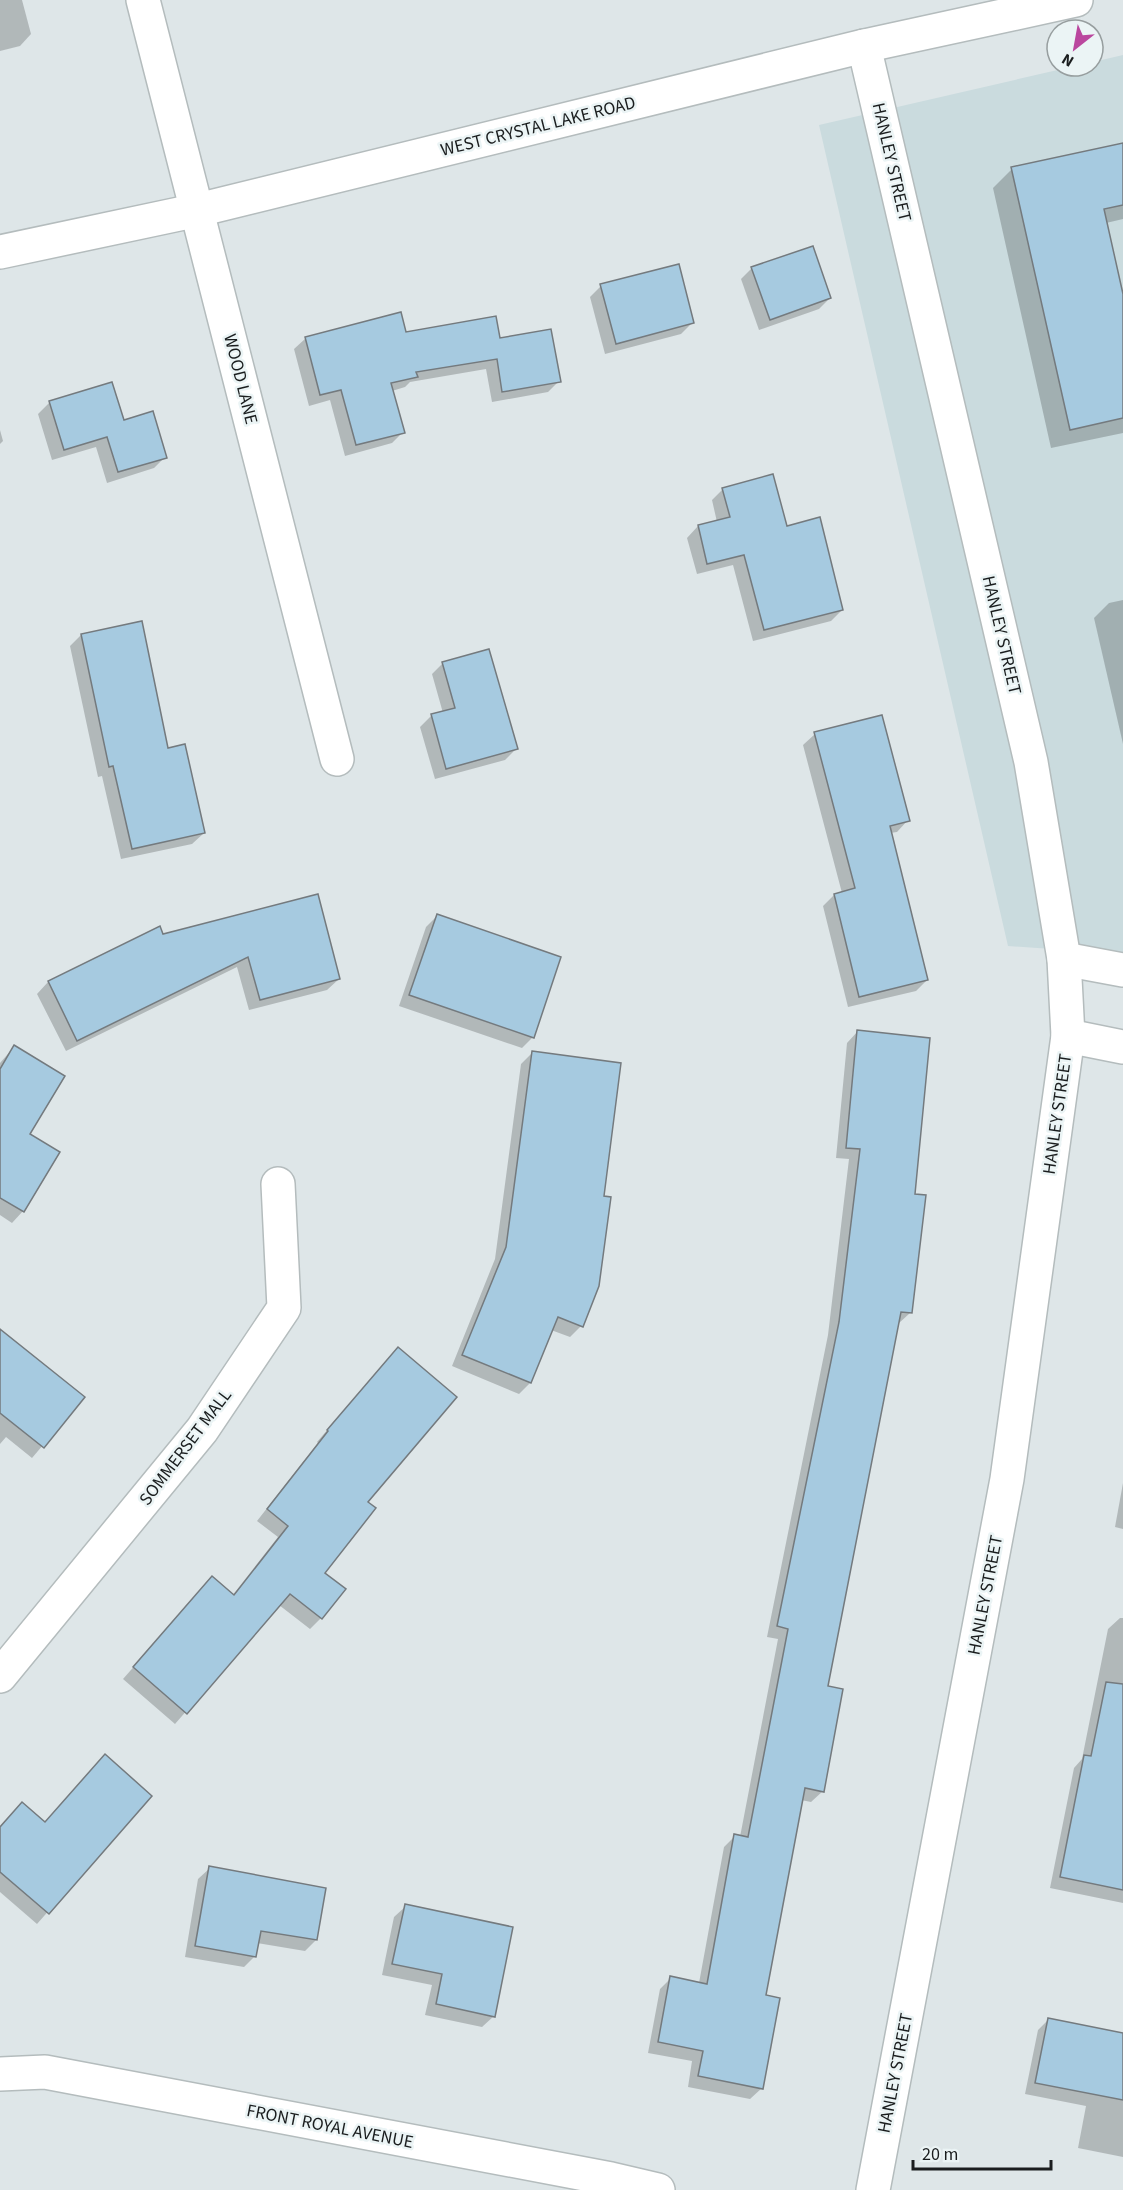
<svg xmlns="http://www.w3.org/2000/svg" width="1123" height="2190" font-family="'Source Sans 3',sans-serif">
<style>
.built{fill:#cadbde}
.shadow{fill:#0003}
.building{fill:#a6cae0;stroke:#747a7e;stroke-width:1.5}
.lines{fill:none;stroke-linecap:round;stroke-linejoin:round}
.minor-casing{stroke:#b4bcbd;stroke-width:36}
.minor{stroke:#fff;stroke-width:33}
.labels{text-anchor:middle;stroke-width:5;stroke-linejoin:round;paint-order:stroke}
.street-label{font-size:18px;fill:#1a1d1e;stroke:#ebf4f5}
</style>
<rect width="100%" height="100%" fill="#dee6e8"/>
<path class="built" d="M 1123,55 L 1123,954 L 1008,946 L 819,125 L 1075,66 L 1093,66 L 1093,62 Z"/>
<g class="shadow">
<path d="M 0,0 L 22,0 L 31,34 L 20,46 L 0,51 Z"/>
<path d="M 1123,144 L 1123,219 L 1106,223 L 1123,301 L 1123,433 L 1051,448 L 993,188 L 1012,169 Z"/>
<path d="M 752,268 L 830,298 L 819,309 L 759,330 L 741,279 Z"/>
<path d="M 601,286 L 692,323 L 681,334 L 605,354 L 590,297 Z"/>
<path d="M 405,334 L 499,340 L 559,381 L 548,392 L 492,402 L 486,369 L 410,382 L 405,387 L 392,391 L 403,432 L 392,443 L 345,456 L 330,400 L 309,406 L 294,349 L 306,338 Z"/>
<path d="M 111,384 L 123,422 L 165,457 L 154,468 L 107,483 L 96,447 L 52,460 L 38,414 L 49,403 Z"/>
<path d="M 0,430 L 3,441 L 0,444 Z"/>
<path d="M 723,489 L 786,527 L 842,610 L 831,621 L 753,641 L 733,565 L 697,574 L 687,538 L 698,526 L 717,522 L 712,500 Z"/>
<path d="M 1123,600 L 1123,744 L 1094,618 L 1109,603 Z"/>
<path d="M 81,635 L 167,750 L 204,833 L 192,844 L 121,859 L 102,776 L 98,777 L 70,646 Z"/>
<path d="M 443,663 L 516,749 L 505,760 L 435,779 L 420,727 L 431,716 L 443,713 L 432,674 Z"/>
<path d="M 815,734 L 908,820 L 897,832 L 890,833 L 927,980 L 916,991 L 848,1007 L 823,906 L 834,895 L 842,893 L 803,745 Z"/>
<path d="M 437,916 L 533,1037 L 522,1048 L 399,1006 L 426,927 Z"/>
<path d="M 159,928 L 163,935 L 339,979 L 327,990 L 249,1010 L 237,967 L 66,1051 L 37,994 L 48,982 Z"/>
<path d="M 858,1031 L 914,1195 L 910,1313 L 898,1324 L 827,1687 L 823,1791 L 811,1802 L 801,1800 L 764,1996 L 762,2088 L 750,2099 L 688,2087 L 692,2061 L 648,2053 L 660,1989 L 671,1978 L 699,1983 L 724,1847 L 735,1836 L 740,1837 L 778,1639 L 767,1637 L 828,1335 L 849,1159 L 836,1158 L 847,1043 Z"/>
<path d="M 14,1047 L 28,1135 L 58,1153 L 23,1211 L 12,1223 L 0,1215 L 0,1063 Z"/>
<path d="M 532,1053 L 581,1326 L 570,1337 L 551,1330 L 530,1383 L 519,1394 L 452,1366 L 495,1259 L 521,1064 Z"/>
<path d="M 0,1354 L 83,1398 L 32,1458 L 6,1437 L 0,1444 Z"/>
<path d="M 387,1360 L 365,1502 L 323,1573 L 321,1618 L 310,1629 L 279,1605 L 175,1724 L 123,1679 L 212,1578 L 232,1596 L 278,1537 L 257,1521 L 318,1443 L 317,1442 Z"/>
<path d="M 1123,1483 L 1123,1529 L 1115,1527 Z"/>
<path d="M 1120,1618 L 1123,1618 L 1123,1903 L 1050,1888 L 1074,1768 L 1082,1759 L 1108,1629 Z"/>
<path d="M 150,1796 L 37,1924 L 0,1892 L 0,1827 L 44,1823 Z"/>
<path d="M 210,1868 L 316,1940 L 305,1951 L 257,1943 L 255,1956 L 244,1967 L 185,1957 L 198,1879 Z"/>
<path d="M 406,1906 L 494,2016 L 482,2027 L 425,2015 L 432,1985 L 382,1975 L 394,1917 Z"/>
<path d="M 1049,2019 L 1123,2034 L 1123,2157 L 1078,2148 L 1086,2106 L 1025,2094 L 1038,2030 Z"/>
</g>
<g class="building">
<path d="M 1123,143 L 1123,205 L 1104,209 L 1123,294 L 1123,418 L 1070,430 L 1011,167 Z"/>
<path d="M 813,246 L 831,298 L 770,320 L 751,267 Z"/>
<path d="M 679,264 L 694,323 L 616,344 L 600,284 Z"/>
<path d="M 401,312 L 406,332 L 496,316 L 500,338 L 551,329 L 561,382 L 502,392 L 497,359 L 416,372 L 418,377 L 391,383 L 405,433 L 356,445 L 341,390 L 320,395 L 305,337 Z"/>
<path d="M 112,382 L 124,420 L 153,411 L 167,458 L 118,472 L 107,437 L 64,450 L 49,401 Z"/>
<path d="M 773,474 L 787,526 L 820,517 L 843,610 L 764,630 L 744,555 L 707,564 L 698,525 L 730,517 L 722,488 Z"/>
<path d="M 142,621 L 168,748 L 185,744 L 205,833 L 132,849 L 113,766 L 109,767 L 81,634 Z"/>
<path d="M 489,649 L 518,749 L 446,769 L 431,714 L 455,708 L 442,662 Z"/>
<path d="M 882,715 L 910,821 L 890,826 L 928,980 L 859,997 L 834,894 L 855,888 L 814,732 Z"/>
<path d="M 318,894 L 340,979 L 260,1000 L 248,957 L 77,1041 L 48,981 L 160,926 L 163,934 Z"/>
<path d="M 437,914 L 561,957 L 534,1038 L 409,995 Z"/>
<path d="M 857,1030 L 930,1038 L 915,1194 L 926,1195 L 912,1313 L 901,1312 L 828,1686 L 843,1689 L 824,1792 L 805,1788 L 766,1995 L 780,1998 L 763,2089 L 698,2076 L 703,2051 L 658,2042 L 670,1976 L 707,1984 L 734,1834 L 748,1837 L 788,1629 L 777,1626 L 839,1322 L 860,1149 L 846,1148 Z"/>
<path d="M 14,1045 L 65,1076 L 30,1134 L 60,1152 L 24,1212 L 0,1198 L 0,1069 Z"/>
<path d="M 532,1051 L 621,1063 L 604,1196 L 611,1197 L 599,1286 L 583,1327 L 558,1317 L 531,1383 L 462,1355 L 506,1247 Z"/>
<path d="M 0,1329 L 85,1397 L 44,1448 L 0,1413 Z"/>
<path d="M 398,1347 L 457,1397 L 368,1502 L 376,1508 L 325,1573 L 346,1589 L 322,1619 L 290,1594 L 187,1714 L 133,1667 L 212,1576 L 234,1595 L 288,1526 L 267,1509 L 328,1431 L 327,1430 Z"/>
<path d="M 1106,1682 L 1123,1684 L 1123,1890 L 1060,1877 L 1084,1755 L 1091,1756 Z"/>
<path d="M 105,1754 L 152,1796 L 49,1914 L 0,1872 L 0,1827 L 22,1802 L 45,1822 Z"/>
<path d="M 209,1866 L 326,1888 L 317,1940 L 261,1931 L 256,1957 L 195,1946 Z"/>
<path d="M 405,1904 L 513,1927 L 495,2017 L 436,2004 L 442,1974 L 392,1964 Z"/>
<path d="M 1048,2018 L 1123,2033 L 1123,2100 L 1035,2083 Z"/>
</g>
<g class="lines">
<defs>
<g id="minor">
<path d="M 143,0 L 337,759"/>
<path d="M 864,46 L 1031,762 L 1064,959 L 1068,1036 L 1007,1479 L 873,2190"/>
<path d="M 0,252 L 198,210 L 864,46 L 1076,0"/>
<path d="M 1064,959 L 1123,970"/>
<path d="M 1068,1036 L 1123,1047"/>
<path d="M 0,1676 L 202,1430 L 284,1308 L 278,1184"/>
<path d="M 0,2074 L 45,2072 L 611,2179 L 658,2190"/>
</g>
</defs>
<use href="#minor" class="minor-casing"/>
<use href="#minor" class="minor"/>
</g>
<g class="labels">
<g class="street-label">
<text transform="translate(538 126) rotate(-14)" y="6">WEST CRYSTAL LAKE ROAD</text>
<text transform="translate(892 162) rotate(77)" y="6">HANLEY STREET</text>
<text transform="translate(241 379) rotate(76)" y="6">WOOD LANE</text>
<text transform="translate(1002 635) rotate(77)" y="6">HANLEY STREET</text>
<text transform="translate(1057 1114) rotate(-82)" y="6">HANLEY STREET</text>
<text transform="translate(185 1447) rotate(-53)" y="6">SOMMERSET MALL</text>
<text transform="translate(985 1595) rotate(-79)" y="6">HANLEY STREET</text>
<text transform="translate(895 2073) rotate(-79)" y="6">HANLEY STREET</text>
<text transform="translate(330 2126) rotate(11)" y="6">FRONT ROYAL AVENUE</text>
</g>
</g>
<g transform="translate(1075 48) rotate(211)"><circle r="28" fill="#ebf4f5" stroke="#979e9f" stroke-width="1.5"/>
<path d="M0-4.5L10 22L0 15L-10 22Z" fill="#ba469e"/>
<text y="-9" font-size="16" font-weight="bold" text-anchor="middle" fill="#1a1d1e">N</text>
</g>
<path d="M913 2160v9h138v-9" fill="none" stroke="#1a1d1e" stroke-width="3"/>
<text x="922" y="2160" font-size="18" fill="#1a1d1e" stroke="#ebf4f5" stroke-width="4.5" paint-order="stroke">20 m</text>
</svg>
